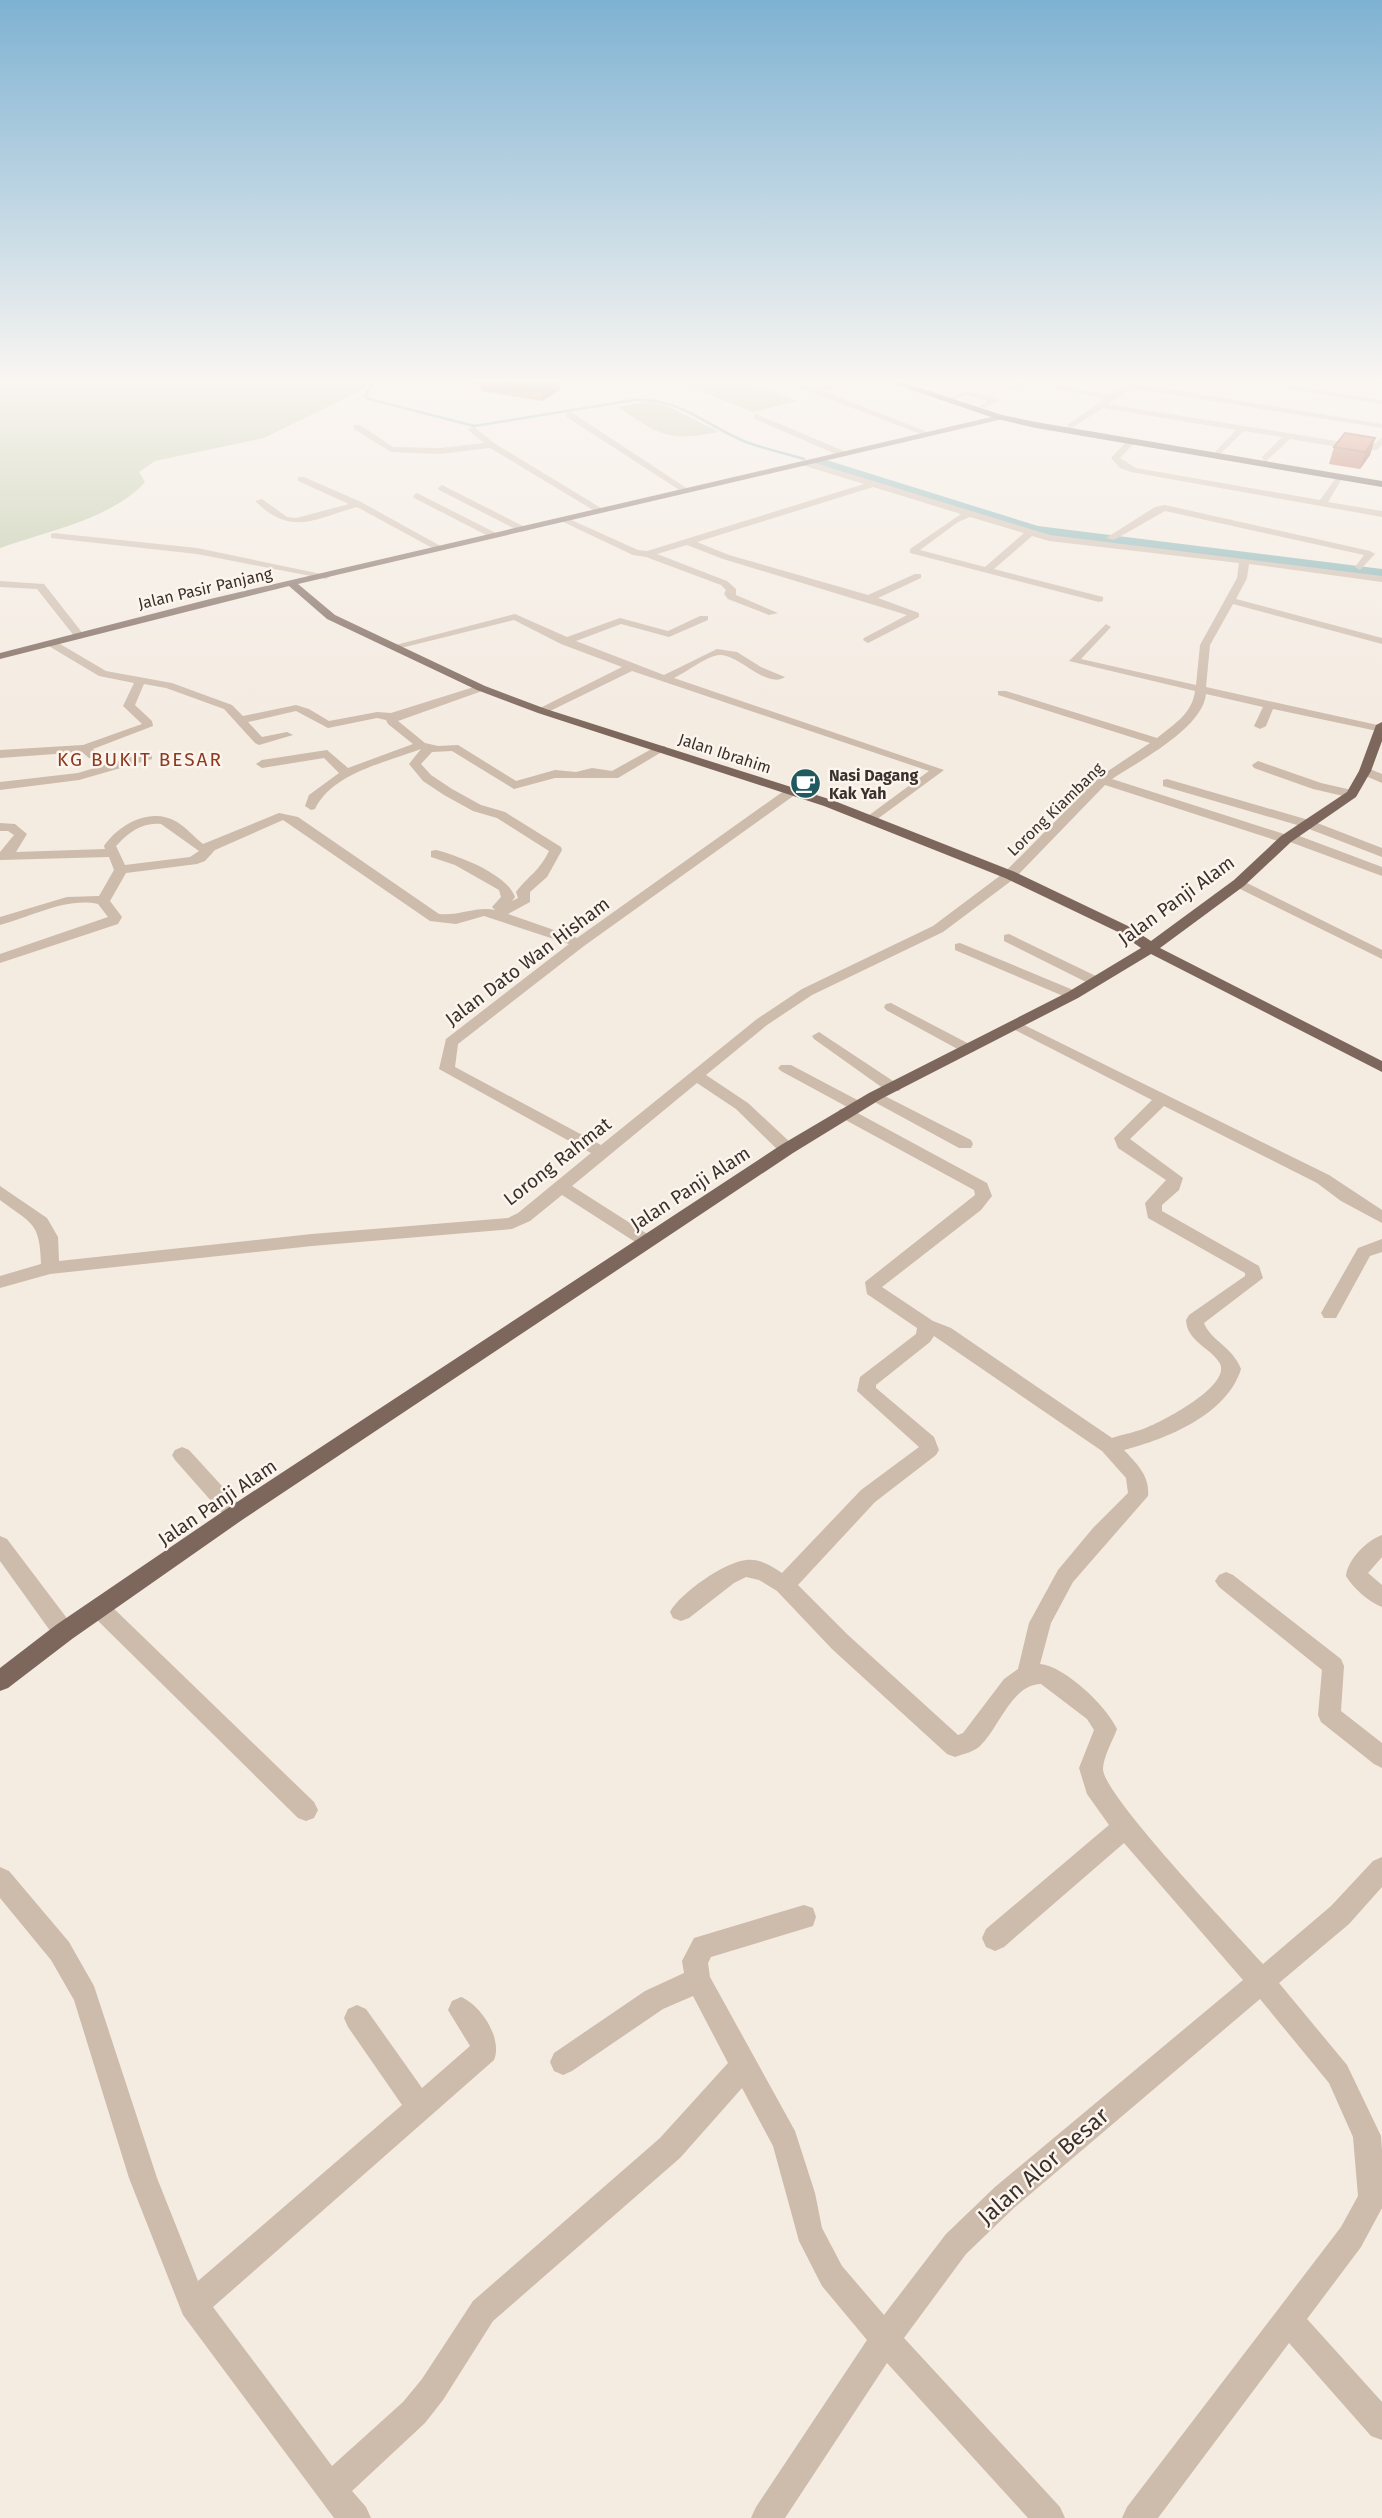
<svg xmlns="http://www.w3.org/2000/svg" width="1382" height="2518" font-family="'Fira Sans',sans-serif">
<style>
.green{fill:#b8c4a0}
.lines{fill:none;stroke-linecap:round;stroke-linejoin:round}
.stream{stroke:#7fb0b2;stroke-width:2.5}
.river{fill:#7fb0b2;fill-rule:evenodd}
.minor{fill:#cdbbac;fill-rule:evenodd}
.major{fill:#7d675c;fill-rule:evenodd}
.highway{fill:#5c4a42;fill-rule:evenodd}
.wall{fill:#ac5a40}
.shaded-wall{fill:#8c4a34}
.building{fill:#c8694b;stroke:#8c4a34;stroke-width:2}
.labels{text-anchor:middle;stroke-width:5;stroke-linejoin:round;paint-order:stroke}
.far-street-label{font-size:16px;fill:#3b302b;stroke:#fbf5ee}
.far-poi-label{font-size:16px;font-weight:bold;fill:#3b302b;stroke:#fbf5ee;text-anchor:start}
.far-quarter-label{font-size:19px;letter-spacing:2px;fill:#8c3b22;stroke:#fbf5ee}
.street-label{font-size:19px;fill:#3b302b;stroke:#fbf5ee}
.near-street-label{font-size:23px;fill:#3b302b;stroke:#fbf5ee}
</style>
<rect width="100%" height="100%" fill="#f4ebe1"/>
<g class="green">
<path d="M 0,380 L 369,380 L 362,390 L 264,438 L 155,461 L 139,472 L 145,482 C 112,519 47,531 0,548 Z"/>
<path d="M 699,380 L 742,380 L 797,401 L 753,412 L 684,385 Z"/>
<path d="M 645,402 L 663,404 L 719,432 C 665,442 661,435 617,407 Z"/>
</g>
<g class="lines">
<path class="stream" d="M 375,380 L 365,396 L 369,399 L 474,426 L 634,400 C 682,398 704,425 746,442 C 764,449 785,453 804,459"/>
<path class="river" d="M 820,458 L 1038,526 L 1382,569 L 1382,579 L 1036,536 L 815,466 L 812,463 Z"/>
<g class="minor">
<path d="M 849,380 L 863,380 L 823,391 L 933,434 L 926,436 L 800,388 L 777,384 C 790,378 802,388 815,389 C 826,389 839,383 849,380 Z"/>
<path d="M 1031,380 L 1110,395 L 1132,380 L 1141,380 L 1137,384 L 1382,424 L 1382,428 L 1131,388 L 1108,404 L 1361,445 L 1372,445 L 1382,438 L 1382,445 L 1377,450 L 1361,451 L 1290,439 L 1265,462 L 1262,457 L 1282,437 L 1244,431 L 1219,455 L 1215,452 L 1236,430 L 1103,408 L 1070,429 L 1067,425 L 1105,399 L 1037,384 L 1013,390 L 1009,388 Z"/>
<path d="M 1235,380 L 1255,380 L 1382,400 L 1382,404 Z"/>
<path d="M 967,391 L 998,399 L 999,401 L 984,408 L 980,406 L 988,401 L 967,395 L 955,399 L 951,397 Z"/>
<path d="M 568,412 L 571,412 L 691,491 L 684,493 L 565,416 Z"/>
<path d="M 756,414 L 846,452 L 847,454 L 840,456 L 753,418 Z"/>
<path d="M 354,425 L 360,425 L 393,447 L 440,448 L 484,443 L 467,429 L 474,427 L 494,443 L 606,511 L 598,513 L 490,448 L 440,454 L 391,452 L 354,429 Z"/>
<path d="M 1128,440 L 1135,442 L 1120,458 L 1136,468 L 1320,500 L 1338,475 L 1344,475 L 1328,502 L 1382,511 L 1382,517 L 1131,472 L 1120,468 L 1111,458 Z"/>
<path d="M 805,460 L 1050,535 L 1382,576 L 1382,582 L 1249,564 L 1247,578 L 1236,599 L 1382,638 L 1382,644 L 1233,604 L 1210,645 L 1206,687 L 1382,726 L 1382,732 L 1273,709 L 1266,726 L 1260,729 L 1254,726 L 1263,707 L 1206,694 C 1203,728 1139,761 1112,779 L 1284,834 L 1294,834 L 1382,867 L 1382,876 L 1290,842 L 1281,842 L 1105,785 L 1015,878 L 943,932 L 812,995 L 767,1025 L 706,1075 L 748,1103 L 793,1145 L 795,1149 L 793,1153 L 781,1153 L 736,1109 L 697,1083 L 572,1186 L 652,1237 L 655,1241 L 652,1245 L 640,1245 L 562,1195 L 530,1221 L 512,1229 L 312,1246 L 50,1274 L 0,1288 L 0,1276 L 41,1264 C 40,1222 32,1224 0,1200 L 0,1186 L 47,1218 L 58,1237 L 59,1261 L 312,1234 L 508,1218 L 518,1213 L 591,1153 L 439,1069 L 446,1039 L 569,944 L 484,916 L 456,924 L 430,921 L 283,820 L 215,850 L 205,861 L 197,864 L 126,873 L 110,901 L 122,917 L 118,924 L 0,963 L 0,954 L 108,917 L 98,904 C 66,897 31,917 0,925 L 0,917 L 67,897 L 99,896 L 114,870 L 109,857 L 0,860 L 0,852 L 14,835 L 8,831 L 0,831 L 0,823 L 15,824 L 27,834 L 16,852 L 105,849 L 104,846 C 119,824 151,806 177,822 C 187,828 194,837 203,844 L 279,813 L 298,817 L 439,914 C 461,916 476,906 495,910 L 492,907 L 501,897 L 499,890 L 455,865 L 431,857 L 431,851 L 436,850 C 459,856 507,874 515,897 L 512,901 L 518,898 L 516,892 C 529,875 538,873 549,851 L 497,818 L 473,811 L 444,795 L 423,781 L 409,764 L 421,749 C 387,762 332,773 315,809 L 311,810 L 305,806 L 309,795 L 339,773 L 324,758 L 262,768 L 256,764 L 262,760 L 327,750 L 348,768 L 413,744 L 388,724 L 386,720 L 377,718 L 328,728 L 296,711 L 248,722 L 262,737 L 287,732 L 293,735 L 259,745 L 255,743 L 224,709 L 166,688 L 144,684 L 135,705 L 152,721 L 153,726 L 93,749 L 99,755 L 97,758 L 89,758 L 82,752 L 0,758 L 0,750 L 83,745 L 142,724 L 123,706 L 134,683 L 99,676 L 47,645 L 47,641 L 55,641 L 106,671 L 172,683 L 232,705 L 243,716 L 296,705 L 309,709 L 329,721 L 377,712 L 391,713 L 477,686 L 485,686 L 485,690 L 398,721 L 425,743 L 438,746 L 458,745 L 516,781 L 555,770 L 576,772 L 592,768 L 612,771 L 657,746 L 665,746 L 665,750 L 618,778 L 555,778 L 514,789 L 452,751 L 432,752 L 421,764 L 431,775 L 452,789 L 481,805 L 505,812 L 561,847 L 562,850 L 547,877 L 530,892 L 530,902 L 508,914 L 577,938 L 788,788 L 796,788 L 796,794 L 584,946 L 458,1044 L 455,1067 L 601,1145 L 757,1019 L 802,989 L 933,926 L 1005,872 L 1099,777 L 1150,743 L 998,695 L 998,691 L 1006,691 L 1157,738 C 1174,724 1192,714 1195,691 L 1069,661 L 1106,624 L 1111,627 L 1081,659 L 1196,685 L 1200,645 L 1237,578 L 1239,563 L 1049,541 L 1032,536 L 994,569 L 1103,597 L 1103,601 L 1099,602 L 910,553 L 910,549 L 961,514 L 873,487 L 697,542 L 729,555 L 868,595 L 915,574 L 921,574 L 921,578 L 878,598 L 919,613 L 919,617 L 868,643 L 863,640 L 864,638 L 907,615 L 723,559 L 687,545 L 657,554 L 727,581 L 736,589 L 736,595 L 778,613 L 769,615 L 728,599 L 724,594 L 726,590 L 721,585 L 646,557 L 633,555 L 559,520 L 567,518 L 638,550 L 647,551 L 864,484 L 802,465 ZM 970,517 L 1024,533 L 985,567 L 920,550 L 958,522 ZM 161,824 L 199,851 L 190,857 L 125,865 L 116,846 L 119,843 C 130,831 144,822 161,824 Z"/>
<path d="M 298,477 L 304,477 L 361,502 L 446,549 L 438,551 L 357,507 C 313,519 292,537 255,501 L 262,499 L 287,517 L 296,518 L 349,504 L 298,481 Z"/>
<path d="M 442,485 L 527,528 L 529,530 L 521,532 L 439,490 L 438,488 Z"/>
<path d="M 417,493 L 498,534 L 500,536 L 492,538 L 414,498 L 413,496 Z"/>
<path d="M 1165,505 L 1370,551 L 1375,554 L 1360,570 L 1355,567 L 1364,555 L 1165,511 L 1114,540 L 1106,538 L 1155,507 Z"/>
<path d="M 54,533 L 197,548 L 331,576 L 326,579 L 197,554 L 51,538 L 51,534 Z"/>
<path d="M 0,581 L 44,584 L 84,635 L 75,637 L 37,589 L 0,587 Z"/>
<path d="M 515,614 L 567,637 L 620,618 L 668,631 L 700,616 L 708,616 L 708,620 L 669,637 L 621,624 L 576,641 L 664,675 L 717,649 L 737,652 L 761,667 L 785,677 C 767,690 738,653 719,655 C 705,657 687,672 674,678 L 944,770 L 872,823 L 868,822 L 868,816 L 929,771 L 632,671 L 546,713 L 538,713 L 538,709 L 622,667 L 561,644 L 514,620 L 393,650 L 388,647 Z"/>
<path d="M 148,752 L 152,753 L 152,759 L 79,780 L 0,790 L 0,782 L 78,773 Z"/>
<path d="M 1258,761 L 1321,783 L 1356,791 L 1358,794 L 1352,798 L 1313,789 L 1254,768 L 1252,765 Z"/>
<path d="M 1365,767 L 1382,774 L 1382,783 L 1361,774 L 1361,768 Z"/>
<path d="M 1167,779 L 1312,821 L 1382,848 L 1382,857 L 1304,827 L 1163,786 L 1163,780 Z"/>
<path d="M 1239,879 L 1382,950 L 1382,959 L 1234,886 L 1234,880 Z"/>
<path d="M 1009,934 L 1100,978 L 1102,981 L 1095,985 L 1090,984 L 1004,941 L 1004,935 Z"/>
<path d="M 960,943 L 1078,992 L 1080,995 L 1073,999 L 1068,998 L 955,950 L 955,944 Z"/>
<path d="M 891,1003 L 973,1046 L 976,1049 L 973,1052 L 963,1052 L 886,1010 L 884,1007 L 886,1004 Z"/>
<path d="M 1016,1021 L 1329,1175 L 1382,1210 L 1382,1223 L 1341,1201 L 1317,1183 L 1164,1106 L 1130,1139 L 1183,1178 L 1179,1190 L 1162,1205 L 1162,1211 L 1259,1266 L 1263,1278 L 1204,1323 C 1211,1341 1233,1347 1241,1369 C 1227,1415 1166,1439 1124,1450 C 1137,1464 1150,1476 1148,1496 L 1073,1582 L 1051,1623 L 1040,1664 C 1065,1666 1107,1707 1117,1729 C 1113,1740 1103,1757 1103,1769 C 1103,1795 1238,1936 1263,1964 L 1331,1906 L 1373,1861 L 1382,1857 L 1382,1887 L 1349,1924 L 1279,1983 L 1347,2065 L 1381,2136 L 1382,2151 L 1382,2208 L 1361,2247 L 1307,2319 L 1382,2402 L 1382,2440 L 1371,2436 L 1289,2343 L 1158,2518 L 1122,2518 L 1127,2507 L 1341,2227 L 1358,2196 L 1353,2137 L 1329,2083 L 1260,1999 L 1015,2207 L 966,2254 L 904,2338 L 1060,2507 L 1065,2518 L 1028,2518 L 887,2363 L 785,2518 L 751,2518 L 756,2507 L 867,2340 L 822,2286 L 799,2241 L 773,2146 L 742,2088 L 680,2158 L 493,2321 L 443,2400 L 425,2423 L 352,2491 L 366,2507 L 371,2518 L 334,2518 L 183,2315 L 129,2178 L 74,2000 L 51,1960 L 0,1898 L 0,1867 L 9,1871 L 69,1942 L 94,1986 L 157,2178 L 198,2281 L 402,2105 L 348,2027 L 344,2018 L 348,2009 L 357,2005 L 366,2009 L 422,2088 L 470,2046 L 448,2010 L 452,2001 L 461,1997 C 481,2005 503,2039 494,2060 L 213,2307 L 332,2466 L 403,2402 L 422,2379 L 473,2301 L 660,2138 L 728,2063 L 693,1996 L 663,2009 L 572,2071 L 563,2075 L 554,2071 L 550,2062 L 554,2053 L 645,1991 L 684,1973 L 682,1961 L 694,1938 L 804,1905 L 813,1908 L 816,1917 L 813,1926 L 711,1957 L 708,1963 L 710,1977 L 795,2131 L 815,2193 L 822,2228 L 842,2266 L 884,2315 L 946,2234 L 995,2187 L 1243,1980 L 1124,1843 L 1004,1947 L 995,1951 L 986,1947 L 982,1938 L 986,1929 L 1109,1825 L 1087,1794 L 1079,1768 L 1094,1730 L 1087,1719 L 1041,1684 C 1012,1684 999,1728 980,1746 C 974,1752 963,1754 955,1757 L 947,1754 L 832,1649 L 777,1591 L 759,1580 L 746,1577 L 734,1583 L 689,1618 L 681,1621 L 673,1618 L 670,1612 C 680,1593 725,1562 746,1560 C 759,1558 772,1566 782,1573 L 861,1490 L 919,1447 L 857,1391 L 860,1377 L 916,1334 L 917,1328 L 867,1294 L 865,1282 L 975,1195 L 974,1190 L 840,1117 L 838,1113 L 840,1109 L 851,1109 L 781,1071 L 778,1068 L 781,1065 L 791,1065 L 863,1103 L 865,1106 L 863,1109 L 852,1110 L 987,1183 L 992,1196 L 981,1210 L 882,1287 L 933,1321 L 951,1328 L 1112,1438 C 1124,1434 1137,1432 1148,1427 C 1165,1420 1234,1384 1219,1362 C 1209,1347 1187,1341 1186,1320 L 1189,1315 L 1245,1276 L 1245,1273 L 1148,1218 L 1145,1203 L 1166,1180 L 1118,1148 L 1114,1138 L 1152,1100 L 1011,1028 L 1009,1025 ZM 934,1336 L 1102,1451 L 1126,1478 L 1128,1493 L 1093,1528 L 1058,1570 L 1029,1623 L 1018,1669 L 1004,1679 L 963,1733 L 958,1735 L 848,1635 L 798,1585 L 875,1502 L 936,1455 L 939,1450 L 934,1437 L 876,1388 L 876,1385 L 930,1342 Z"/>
<path d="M 819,1032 L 899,1085 L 901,1088 L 899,1091 L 887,1091 L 814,1039 L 812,1036 Z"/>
<path d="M 875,1091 L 971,1140 L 973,1144 L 971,1148 L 959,1148 L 869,1099 L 867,1096 Z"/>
<path d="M 1382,1239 L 1382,1252 L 1370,1256 L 1336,1318 L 1324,1318 L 1321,1313 L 1358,1248 Z"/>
<path d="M 182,1447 L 189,1450 L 242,1508 L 245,1514 L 242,1520 L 235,1522 L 228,1520 L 175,1460 L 172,1455 L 175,1450 Z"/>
<path d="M 1382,1535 L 1382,1557 L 1368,1573 L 1382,1585 L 1382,1607 C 1369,1602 1353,1588 1346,1576 C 1348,1559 1366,1541 1382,1535 Z"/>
<path d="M 0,1536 L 7,1539 L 72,1625 L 75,1632 L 72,1639 L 64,1641 L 56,1639 L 0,1561 Z"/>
<path d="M 1226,1572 L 1233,1575 L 1341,1659 L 1344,1666 L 1341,1711 L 1382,1743 L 1382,1768 L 1374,1764 L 1321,1722 L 1318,1715 L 1322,1670 L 1219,1587 L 1215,1581 L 1219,1575 Z"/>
<path d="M 99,1599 L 107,1602 L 314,1802 L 318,1810 L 314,1818 L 306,1821 L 298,1818 L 91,1614 L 88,1608 L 91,1602 Z"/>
</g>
<path class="major" d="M 1000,415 L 1003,419 L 298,584 L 335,615 L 485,686 L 546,709 L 832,800 L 1015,872 L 1128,926 L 1151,941 L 1234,880 L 1281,836 L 1347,792 L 1359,771 L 1376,725 L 1382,722 L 1382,741 L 1371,771 L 1356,797 L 1291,842 L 1244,886 L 1160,948 L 1382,1061 L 1382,1072 L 1151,954 L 1078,998 L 881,1099 L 793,1153 L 242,1520 L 72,1639 L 8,1688 L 0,1691 L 0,1668 L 56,1625 L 228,1508 L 781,1145 L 869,1093 L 1068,992 L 1141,948 L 1118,932 L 1005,878 L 824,806 L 538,713 L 477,690 L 327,619 L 289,586 L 0,659 L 0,653 L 210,599 Z"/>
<path class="highway" d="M 882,380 L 896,380 L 1002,415 L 1036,422 L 1382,481 L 1382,487 L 1036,428 L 997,419 Z"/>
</g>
<g class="wall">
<path d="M 560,380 L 560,390 L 542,401 L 481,391 L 480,385 L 448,380 Z"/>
<path d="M 1375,438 L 1370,455 L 1360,469 L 1329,464 L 1334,447 Z"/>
</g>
<g class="shaded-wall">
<path d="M 547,380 L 560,380 L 560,390 L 542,401 L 541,384 Z"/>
<path d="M 1375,438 L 1370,455 L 1360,469 L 1365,452 Z"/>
</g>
<g class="building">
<path d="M 514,380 L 548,380 L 541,384 Z"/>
<path d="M 1345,433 L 1375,438 L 1365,452 L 1334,447 Z"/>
</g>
<linearGradient id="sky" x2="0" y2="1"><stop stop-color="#7eb2d2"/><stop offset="0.52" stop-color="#faf6f2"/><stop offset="1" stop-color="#faf6f2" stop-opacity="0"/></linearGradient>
<rect width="1382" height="733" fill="url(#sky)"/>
<defs>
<symbol id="cafe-disc" viewBox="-11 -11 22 22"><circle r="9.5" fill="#1f5a5e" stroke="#fbf5ee"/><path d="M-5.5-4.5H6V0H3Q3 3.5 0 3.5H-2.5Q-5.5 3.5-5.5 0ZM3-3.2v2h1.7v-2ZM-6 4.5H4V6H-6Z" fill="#fff"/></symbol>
</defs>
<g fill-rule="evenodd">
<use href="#cafe-disc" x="788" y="766" width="35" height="35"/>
</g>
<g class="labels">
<g class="far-street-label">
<text transform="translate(205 588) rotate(-13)" y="6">Jalan Pasir Panjang</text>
<text transform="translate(725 753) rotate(18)" y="6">Jalan Ibrahim</text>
<text transform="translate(1055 809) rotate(-44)" y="6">Lorong Kiambang</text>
</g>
<g class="far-poi-label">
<text x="829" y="781">Nasi Dagang<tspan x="829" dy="18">Kak Yah</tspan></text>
</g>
<g class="far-quarter-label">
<text x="140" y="766">KG BUKIT BESAR</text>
</g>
<g class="street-label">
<text transform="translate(1176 900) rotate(-36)" y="7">Jalan Panji Alam</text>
<text transform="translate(527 961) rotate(-37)" y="7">Jalan Dato Wan Hisham</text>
<text transform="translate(557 1161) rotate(-38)" y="7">Lorong Rahmat</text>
<text transform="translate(690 1188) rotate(-33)" y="7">Jalan Panji Alam</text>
<text transform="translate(217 1502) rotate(-34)" y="7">Jalan Panji Alam</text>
</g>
<g class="near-street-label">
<text transform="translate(1043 2166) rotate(-41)" y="8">Jalan Alor Besar</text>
</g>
</g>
</svg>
